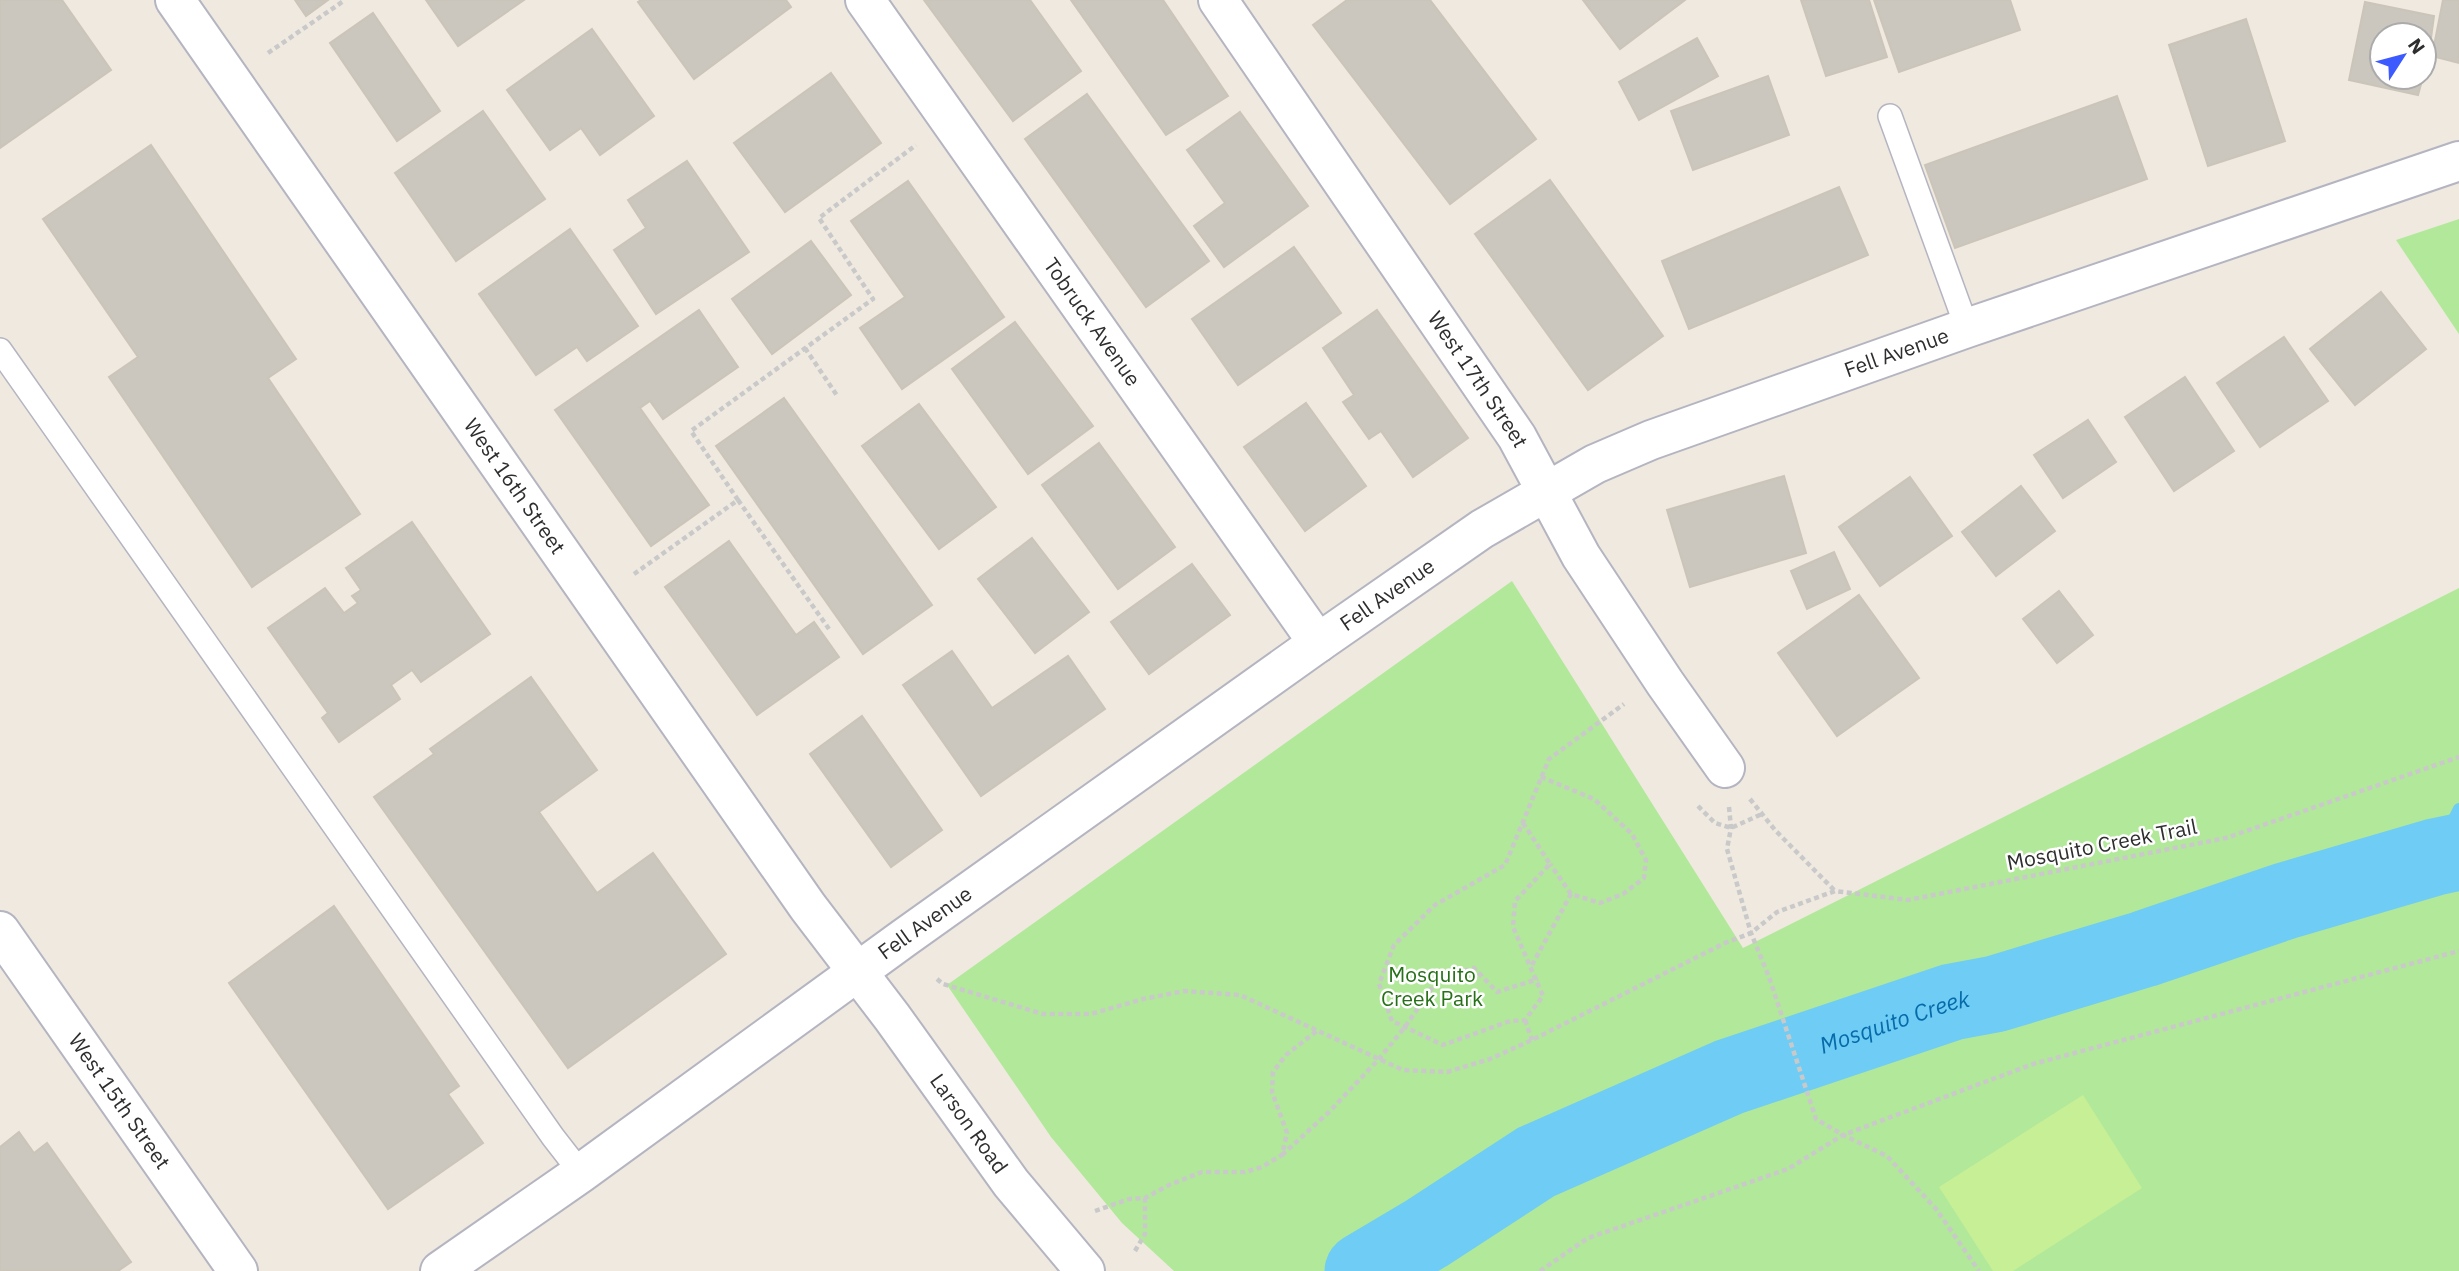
<svg xmlns="http://www.w3.org/2000/svg" width="2459" height="1271" font-family="'IBM Plex Sans',sans-serif">
<style>
.park{fill:#b2e89a}
.pitch{fill:#c6ef96}
.lines{fill:none;stroke-linecap:round;stroke-linejoin:round}
.stream{stroke:#6fccf5;stroke-width:12}
.river{stroke:#6fccf5;stroke-width:77}
.building{fill:#cbc7be;stroke:#cbc5b9;stroke-width:2}
.lane-casing{stroke:#b4b5c1;stroke-width:26}
.street-casing{stroke:#b4b5c1;stroke-width:42}
.secondary-casing{stroke:#b4b5c1;stroke-width:42}
.path{stroke:#c9c9c9;stroke-width:4.5;stroke-dasharray:5 3.5;stroke-linecap:butt}
.lane{stroke:#fff;stroke-width:23}
.street{stroke:#fff;stroke-width:38}
.secondary{stroke:#fff;stroke-width:38}
.labels{text-anchor:middle;stroke-width:5;stroke-linejoin:round;paint-order:stroke}
.street-label{font-size:21px;fill:#2e2e2e;stroke:#fff}
.park-label{font-size:21px;fill:#267117;stroke:#fff}
.water-label{font-size:23px;font-style:italic;fill:#066ba9;stroke:#fff}
</style>
<rect width="100%" height="100%" fill="#efe9e0"/>
<g class="park">
<path d="M 2459,219 L 2459,334 L 2396,240 Z"/>
<path d="M 1512,581 L 1743,948 L 2459,588 L 2459,1271 L 1174,1271 L 1122,1223 L 1051,1137 L 947,985 Z"/>
</g>
<path class="pitch" d="M 2083,1095 L 2142,1188 L 2013,1271 L 1993,1271 L 1939,1187 Z"/>
<g class="lines">
<path class="stream" d="M 2435,857 L 2459,809"/>
<path class="river" id="s1" d="M 1363,1271 L 1427,1233 L 1536,1162 L 1729,1077 L 1952,1002 L 1995,994 L 2144,949 L 2285,901 L 2435,857 L 2459,852"/>
</g>
<g class="building">
<path d="M 0,0 L 62,0 L 111,70 L 0,148 Z"/>
<path d="M 295,0 L 328,0 L 306,16 Z"/>
<path d="M 426,0 L 524,0 L 458,46 Z"/>
<path d="M 641,0 L 786,0 L 791,7 L 694,79 L 638,2 Z"/>
<path d="M 924,0 L 1030,0 L 1081,71 L 1013,121 Z"/>
<path d="M 1071,0 L 1163,0 L 1228,96 L 1166,135 Z"/>
<path d="M 1347,0 L 1430,0 L 1536,139 L 1450,204 L 1313,25 Z"/>
<path d="M 1583,0 L 1685,0 L 1620,49 Z"/>
<path d="M 1801,0 L 1869,0 L 1887,57 L 1826,76 Z"/>
<path d="M 1874,0 L 2010,0 L 2020,30 L 1899,72 Z"/>
<path d="M 2443,0 L 2459,0 L 2459,63 L 2432,56 Z"/>
<path d="M 2365,2 L 2434,16 L 2428,60 L 2424,74 L 2424,35 L 2382,35 L 2382,77 L 2423,77 L 2418,95 L 2349,80 Z"/>
<path d="M 373,13 L 440,111 L 397,141 L 330,43 Z"/>
<path d="M 2246,19 L 2285,141 L 2208,166 L 2169,45 Z"/>
<path d="M 592,29 L 654,116 L 600,155 L 581,128 L 550,150 L 507,90 Z"/>
<path d="M 1697,38 L 1718,76 L 1639,120 L 1619,82 Z"/>
<path d="M 831,73 L 881,143 L 785,212 L 734,143 Z"/>
<path d="M 1768,76 L 1789,135 L 1693,170 L 1671,111 Z"/>
<path d="M 1087,94 L 1209,261 L 1146,307 L 1025,139 Z"/>
<path d="M 2117,96 L 2147,179 L 1955,248 L 1925,165 Z"/>
<path d="M 483,111 L 545,199 L 456,261 L 395,173 Z"/>
<path d="M 1240,112 L 1308,206 L 1224,267 L 1194,226 L 1225,203 L 1187,150 Z"/>
<path d="M 151,145 L 296,359 L 268,378 L 360,514 L 252,587 L 109,377 L 138,357 L 43,219 Z"/>
<path d="M 687,161 L 749,252 L 656,314 L 614,250 L 646,228 L 628,200 Z"/>
<path d="M 1550,180 L 1663,336 L 1588,390 L 1475,234 Z"/>
<path d="M 908,181 L 1004,317 L 902,389 L 860,328 L 905,297 L 851,221 Z"/>
<path d="M 1839,187 L 1868,255 L 1689,329 L 1662,261 Z"/>
<path d="M 570,229 L 638,326 L 587,361 L 577,347 L 536,375 L 479,294 Z"/>
<path d="M 811,241 L 851,295 L 772,354 L 732,299 Z"/>
<path d="M 1294,247 L 1341,313 L 1238,385 L 1192,319 Z"/>
<path d="M 2381,292 L 2426,349 L 2355,405 L 2310,349 Z"/>
<path d="M 699,310 L 738,367 L 663,419 L 650,401 L 640,408 L 709,505 L 651,546 L 555,410 Z"/>
<path d="M 1377,310 L 1468,438 L 1413,477 L 1381,431 L 1369,439 L 1343,402 L 1354,395 L 1323,348 Z"/>
<path d="M 1015,322 L 1093,426 L 1028,474 L 952,369 Z"/>
<path d="M 2284,337 L 2328,401 L 2260,447 L 2217,383 Z"/>
<path d="M 2185,377 L 2234,451 L 2174,491 L 2125,417 Z"/>
<path d="M 784,398 L 932,605 L 863,654 L 716,446 Z"/>
<path d="M 1306,403 L 1366,486 L 1305,531 L 1244,447 Z"/>
<path d="M 919,404 L 996,507 L 939,549 L 862,446 Z"/>
<path d="M 2088,420 L 2116,462 L 2063,498 L 2034,455 Z"/>
<path d="M 1099,443 L 1175,547 L 1118,589 L 1042,485 Z"/>
<path d="M 1784,476 L 1806,553 L 1690,587 L 1667,510 Z"/>
<path d="M 1910,477 L 1952,536 L 1880,586 L 1839,527 Z"/>
<path d="M 2021,486 L 2055,531 L 1996,576 L 1962,532 Z"/>
<path d="M 412,522 L 490,634 L 421,682 L 412,670 L 391,685 L 400,699 L 339,742 L 322,718 L 328,713 L 268,628 L 325,588 L 344,613 L 358,603 L 352,596 L 361,590 L 346,568 Z"/>
<path d="M 1032,538 L 1089,612 L 1035,653 L 978,579 Z"/>
<path d="M 729,541 L 796,635 L 814,622 L 839,657 L 757,715 L 665,587 Z"/>
<path d="M 1834,552 L 1850,589 L 1807,609 L 1791,571 Z"/>
<path d="M 1192,564 L 1230,615 L 1149,674 L 1111,622 Z"/>
<path d="M 2059,591 L 2093,635 L 2057,663 L 2023,619 Z"/>
<path d="M 1859,595 L 1919,678 L 1837,736 L 1778,653 Z"/>
<path d="M 952,651 L 992,708 L 1068,656 L 1105,709 L 981,796 L 903,685 Z"/>
<path d="M 531,677 L 597,770 L 539,812 L 597,893 L 653,853 L 726,954 L 568,1068 L 374,797 L 434,754 L 430,749 Z"/>
<path d="M 862,716 L 942,830 L 891,867 L 810,754 Z"/>
<path d="M 334,906 L 459,1086 L 448,1094 L 483,1143 L 388,1209 L 229,983 Z"/>
<path d="M 19,1132 L 34,1153 L 47,1143 L 131,1262 L 118,1271 L 0,1271 L 0,1147 Z"/>
</g>
<g class="lines">
<defs>
<g id="lane">
<path d="M 1890,116 L 1967,328"/>
<path d="M 0,350 L 553,1137 L 581,1173"/>
</g>
<g id="street">
<path id="s2" d="M 865,0 L 1318,643"/>
<path id="s3" d="M 1218,0 L 1517,437 L 1581,556 L 1665,683 L 1725,768"/>
<path id="s4" d="M 0,931 L 238,1271"/>
</g>
<g id="secondary">
<path id="s5" d="M 175,0 L 808,907 L 892,1017 L 1011,1183 L 1085,1271"/>
<path id="s6" d="M 440,1271 L 581,1173 L 904,938 L 1318,643 L 1482,529 L 1595,464 L 1651,440 L 1967,328 L 2459,161"/>
</g>
</defs>
<use href="#lane" class="lane-casing"/>
<use href="#street" class="street-casing"/>
<use href="#secondary" class="secondary-casing"/>
<g class="path">
<path d="M 268,53 L 345,0"/>
<path d="M 805,348 L 838,397"/>
<path d="M 738,500 L 829,629"/>
<path d="M 634,574 L 738,500 L 691,431 L 873,299 L 819,218 L 916,145"/>
<path d="M 1541,777 L 1594,799 L 1632,834 L 1646,860 L 1644,878 L 1623,894 L 1600,903 L 1571,894 L 1550,864"/>
<path d="M 1750,799 L 1775,830 L 1835,891"/>
<path d="M 1698,806 L 1715,823 L 1731,828 L 1762,814"/>
<path d="M 1729,807 L 1731,828 L 1727,849 L 1751,933 L 1769,977 L 1816,1119 L 1843,1135 L 1887,1156 L 1936,1209 L 1979,1271"/>
<path d="M 1523,823 L 1550,864 L 1515,901 L 1513,927 L 1543,996 L 1525,1020 L 1510,1021 L 1443,1045 L 1392,1021 L 1379,984 L 1394,945 L 1435,905 L 1505,865 L 1549,759 L 1624,704"/>
<path d="M 1532,965 L 1571,894"/>
<path d="M 937,979 L 943,984 L 1043,1014 L 1091,1014 L 1143,999 L 1184,991 L 1240,995 L 1403,1070 L 1447,1072 L 1490,1059 L 1532,1040 L 1725,943 L 1751,933 L 1777,912 L 1835,891 L 1908,900 L 2226,838 L 2459,757"/>
<path d="M 1525,1020 L 1532,1040"/>
<path d="M 1282,1155 L 1329,1112 L 1378,1060 L 1405,1027 L 1438,979 L 1474,968 L 1497,992 L 1538,979"/>
<path d="M 1095,1211 L 1129,1199 L 1145,1198 L 1169,1185 L 1202,1172 L 1245,1172 L 1262,1167 L 1282,1155 L 1287,1133 L 1272,1092 L 1273,1072 L 1286,1055 L 1318,1030"/>
<path d="M 1135,1251 L 1145,1234 L 1145,1198"/>
<path d="M 1540,1271 L 1588,1238 L 1788,1169 L 1843,1135 L 2033,1064 L 2459,951"/>
</g>
<use href="#lane" class="lane"/>
<use href="#street" class="street"/>
<use href="#secondary" class="secondary"/>
</g>
<g class="labels">
<g class="street-label">
<text dy="7" stroke="none"><textPath href="#s2" startOffset="394">Tobruck Avenue</textPath></text>
<text dy="7" stroke="none"><textPath href="#s6" startOffset="1731">Fell Avenue</textPath></text>
<text dy="7" stroke="none"><textPath href="#s3" startOffset="460">West 17th Street</textPath></text>
<text dy="7" stroke="none"><textPath href="#s5" startOffset="593">West 16th Street</textPath></text>
<text dy="7" stroke="none"><textPath href="#s6" startOffset="1164">Fell Avenue</textPath></text>
<text transform="translate(2102 845) rotate(-11)" y="7">Mosquito Creek Trail</text>
<text dy="7" stroke="none"><textPath href="#s6" startOffset="597">Fell Avenue</textPath></text>
<text dy="7" stroke="none"><textPath href="#s4" startOffset="208">West 15th Street</textPath></text>
<text dy="7" stroke="none"><textPath href="#s5" startOffset="1376">Larson Road</textPath></text>
</g>
<g class="park-label">
<text x="1432" y="982">Mosquito<tspan x="1432" dy="24">Creek Park</tspan></text>
</g>
<g class="water-label">
<text dy="8" stroke="none"><textPath href="#s1" startOffset="590">Mosquito Creek</textPath></text>
</g>
</g>
<g transform="translate(2403 56) rotate(54)"><circle r="33" fill="#ffffff" stroke="#ababab" stroke-width="2"/>
<path d="M0-5L12 26L0 18L-12 26Z" fill="#3d5aff"/>
<text y="-10" font-size="19" font-weight="bold" text-anchor="middle" fill="#2e2e2e">N</text>
</g>
</svg>
